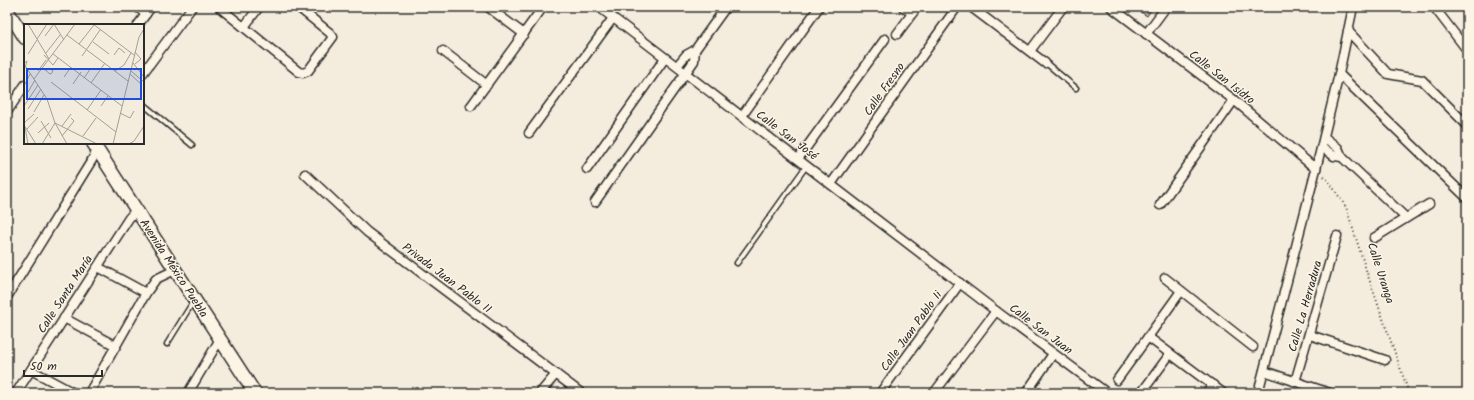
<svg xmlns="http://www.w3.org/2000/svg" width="1474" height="400" font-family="Kalam,sans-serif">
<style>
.building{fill:#c2bdb1;stroke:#2b2b2b}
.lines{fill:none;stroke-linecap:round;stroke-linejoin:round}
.service-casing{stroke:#2b2b2b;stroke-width:7}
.minor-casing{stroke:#2b2b2b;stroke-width:11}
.secondary-casing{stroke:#2b2b2b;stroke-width:15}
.path{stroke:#2b2b2b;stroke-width:2;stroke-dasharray:1 3;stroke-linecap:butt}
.service{stroke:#fcf5e5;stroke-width:4}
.minor{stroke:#fcf5e5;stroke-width:8}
.secondary{stroke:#fcf5e5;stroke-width:12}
.labels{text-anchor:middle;stroke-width:3;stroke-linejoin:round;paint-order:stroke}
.street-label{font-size:12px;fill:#2b2b2b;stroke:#fcf5e5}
.inset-road{fill:none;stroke:#a49f96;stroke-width:1}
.view{fill:#1d4ed8;fill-opacity:0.15;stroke:#1d4ed8;stroke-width:2}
.inset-edge{fill:none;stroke:#2b2b2b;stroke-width:2}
</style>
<rect width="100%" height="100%" fill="#f4edde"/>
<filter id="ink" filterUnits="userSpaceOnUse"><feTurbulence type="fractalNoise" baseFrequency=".025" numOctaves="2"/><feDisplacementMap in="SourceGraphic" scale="8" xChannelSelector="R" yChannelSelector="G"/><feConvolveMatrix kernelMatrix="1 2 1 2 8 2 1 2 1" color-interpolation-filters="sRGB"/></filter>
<g filter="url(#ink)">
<path class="building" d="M 1133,7 L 1153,7 L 1147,16 Z"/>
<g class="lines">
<defs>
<g id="service">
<path d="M 1046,63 L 1076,88"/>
<path d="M 143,104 L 192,145"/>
<path d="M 737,263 L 807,165"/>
<path d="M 167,344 L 193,302"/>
</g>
<g id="minor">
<path d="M 137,7 L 146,14"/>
<path d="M 219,7 L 299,72 L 303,73 L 308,71 L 333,37 L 330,33 L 298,7"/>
<path d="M 488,7 L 524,34"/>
<path d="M 599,7 L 996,311 L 1107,393"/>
<path d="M 903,7 L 912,13"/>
<path d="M 971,7 L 1045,63"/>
<path d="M 1111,7 L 1234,100 L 1316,169"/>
<path d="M 1434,7 L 1467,50"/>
<path d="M 138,25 L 151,7"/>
<path d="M 244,27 L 259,7"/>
<path d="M 1348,31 L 1388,74 L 1422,80 L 1467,125"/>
<path d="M 897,34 L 917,7"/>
<path d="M 1146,34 L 1166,7"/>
<path d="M 443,51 L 487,85"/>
<path d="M 1030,51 L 1063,7"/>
<path d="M 677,66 L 686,55 L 695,50 L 726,7"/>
<path d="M 143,73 L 192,7"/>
<path d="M 1339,74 L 1467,198"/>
<path d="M 471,106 L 543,7"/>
<path d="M 7,112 L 25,85"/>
<path d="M 742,116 L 819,7"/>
<path d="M 529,133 L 613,18"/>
<path d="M 1324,137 L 1338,148 L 1342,157 L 1406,218"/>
<path d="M 1322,147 L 1334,156 L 1342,157"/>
<path d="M 798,159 L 885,39"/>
<path d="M 587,169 L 665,58"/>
<path d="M 305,174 L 367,232 L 581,393"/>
<path d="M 831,184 L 957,7"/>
<path d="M 595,202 L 694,61 L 695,50"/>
<path d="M 1160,205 L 1234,100"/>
<path d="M 1374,238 L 1429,204"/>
<path d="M 98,267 L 146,293"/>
<path d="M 1165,278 L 1253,347"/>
<path d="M 7,297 L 92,160 L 97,150"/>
<path d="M 64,318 L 116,346"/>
<path d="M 1310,335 L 1385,360"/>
<path d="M 1148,337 L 1223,393"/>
<path d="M 31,370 L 74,393"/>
<path d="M 1264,371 L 1330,393"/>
<path d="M 1117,380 L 1181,291"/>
<path d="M 1295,382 L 1337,236"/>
<path d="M 1142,392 L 1170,354"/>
<path d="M 16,393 L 129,218 L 136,210"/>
<path d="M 89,393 L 146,293 L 156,279 L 175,270"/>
<path d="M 188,393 L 220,339"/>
<path d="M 540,393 L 556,374"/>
<path d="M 880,393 L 960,283"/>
<path d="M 934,393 L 996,311"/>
<path d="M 1026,393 L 1053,354"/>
<path d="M 1207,393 L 1213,385"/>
<path d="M 1258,393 L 1316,169 L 1339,74 L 1353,7"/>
</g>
<g id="secondary">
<path d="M 7,10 L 25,38"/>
<path d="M 93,143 L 255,393"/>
</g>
</defs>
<use href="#service" class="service-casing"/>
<use href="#minor" class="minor-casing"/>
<use href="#secondary" class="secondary-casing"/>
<path class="path" d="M 1324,176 L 1330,183 L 1346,207 L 1368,276 L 1409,393"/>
<use href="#service" class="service"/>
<use href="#minor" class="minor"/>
<use href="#secondary" class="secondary"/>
</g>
</g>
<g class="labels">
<g class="street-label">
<text transform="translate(1222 77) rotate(38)" y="4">Calle San Isidro</text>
<text transform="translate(884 89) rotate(-55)" y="4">Calle Fresno</text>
<text transform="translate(787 135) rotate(37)" y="4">Calle San José</text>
<text transform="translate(174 268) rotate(57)" y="4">Avenida México Puebla</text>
<text transform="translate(1381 273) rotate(72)" y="4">Calle Uranga</text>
<text transform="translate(447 278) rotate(37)" y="4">Privada Juan Pablo II</text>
<text transform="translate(65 294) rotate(-57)" y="4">Calle Santa María</text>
<text transform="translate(1305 306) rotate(-74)" y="4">Calle La Herradura</text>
<text transform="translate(1041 329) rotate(37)" y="4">Calle San Juan</text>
<text transform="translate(911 331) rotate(-54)" y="4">Calle Juan Pablo Ii</text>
</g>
</g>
<g transform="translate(24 24)">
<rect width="120" height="120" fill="#f4edde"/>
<path class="inset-road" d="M 4,0 L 25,35M 69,0 L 110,31M 43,11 L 104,57M 21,12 L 30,0 L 40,16M 13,15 L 23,0M 69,18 L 85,30M 55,20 L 70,1M 22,29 L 36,11M 4,30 L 13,16M 29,30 L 98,82M 20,31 L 29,41 L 34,34M 90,31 L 95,24 L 101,29M 58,32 L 76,6M 109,39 L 120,53M 0,40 L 23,75 L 31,99 L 43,120M 111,40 L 117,35 L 111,28M 19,44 L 26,50 L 27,50 L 29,47 L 24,44 L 22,47M 0,47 L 3,37 L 0,39M 14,47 L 22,36M 91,47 L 100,41 L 107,29M 107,47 L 120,58M 106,50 L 117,60M 40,53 L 47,43M 60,54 L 67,44M 10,55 L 51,0M 27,58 L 92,108M 67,59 L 81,39M 49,60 L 57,48M 0,62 L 6,50M 4,68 L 11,56M 0,82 L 14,61M 77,82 L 84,72M 4,85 L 17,65M 63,86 L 77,66M 10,88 L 20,71M 96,89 L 106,94 L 110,87M 17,97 L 27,114M 0,99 L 10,90M 0,101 L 12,120M 38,102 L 47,90M 1,103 L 4,120M 3,105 L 14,93M 14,109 L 25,99M 38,112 L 50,97 L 47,94M 59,112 L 72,94M 18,120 L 31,99 L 73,120M 89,120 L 115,13 L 120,5M 105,120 L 110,117 L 120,102"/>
<path class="view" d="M 3,45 L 117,45 L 117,75 L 3,75 Z"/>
<rect width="120" height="120" class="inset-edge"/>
</g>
<rect width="1474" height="400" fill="none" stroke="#fcf5e5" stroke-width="24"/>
<rect x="12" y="12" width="1450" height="376" fill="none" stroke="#2b2b2b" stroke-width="1.5" filter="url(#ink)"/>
<path d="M24 370v6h78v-6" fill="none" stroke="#2b2b2b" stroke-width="2"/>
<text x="30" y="370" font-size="12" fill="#2b2b2b" stroke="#fcf5e5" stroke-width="3" paint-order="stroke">50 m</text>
</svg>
